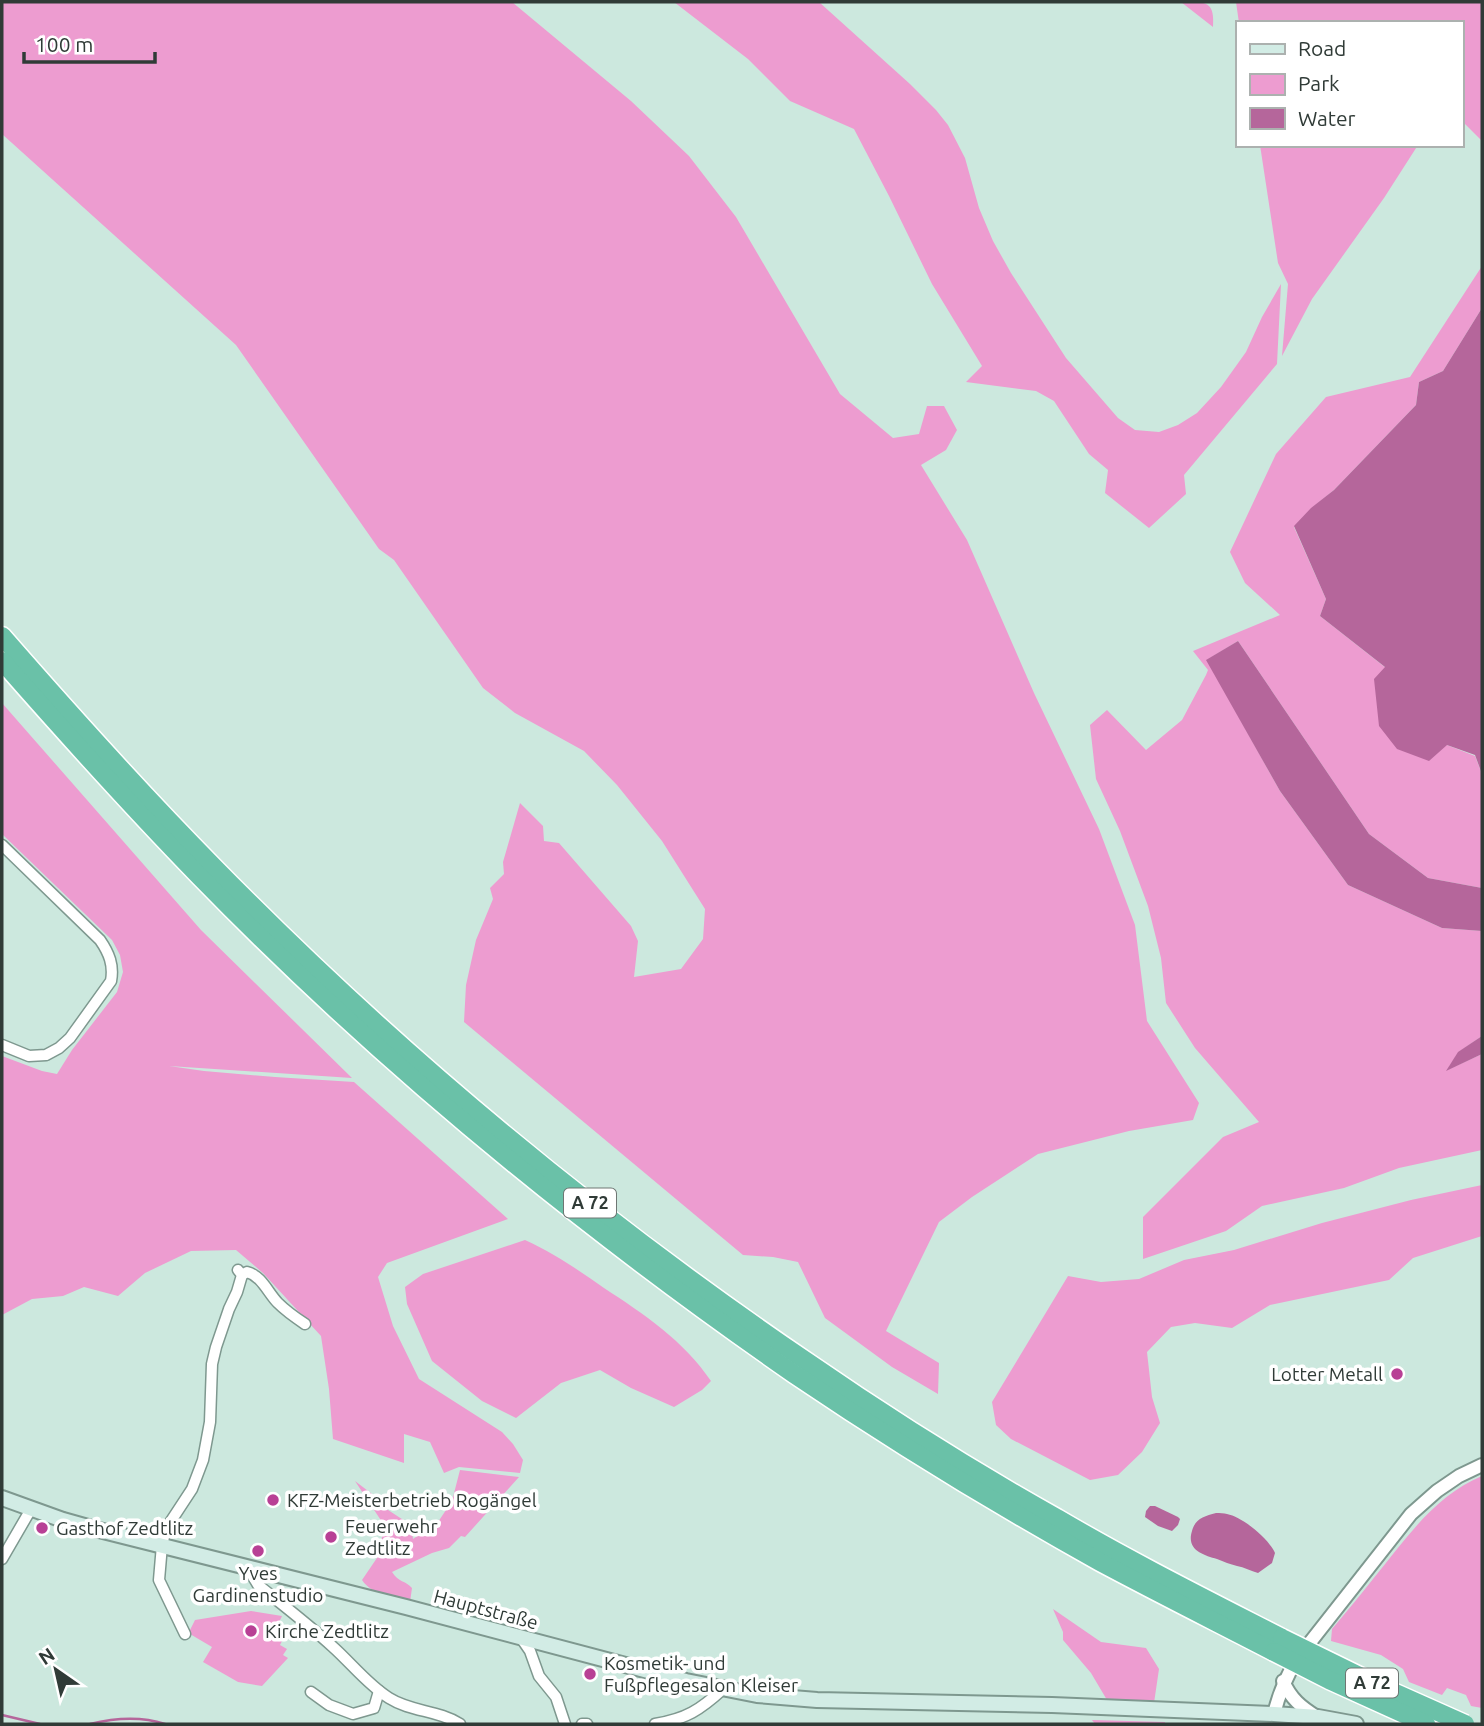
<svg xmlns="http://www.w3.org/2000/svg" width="1484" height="1726" font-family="Ubuntu,sans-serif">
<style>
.green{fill:#ed9cd0}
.water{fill:#b5669b}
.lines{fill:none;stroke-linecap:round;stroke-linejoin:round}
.stream{stroke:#b5669b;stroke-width:2.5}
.minor-casing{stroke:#7e988f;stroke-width:13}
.tertiary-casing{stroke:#7e988f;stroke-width:16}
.secondary-casing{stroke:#7e988f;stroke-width:18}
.motorway-casing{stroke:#fff;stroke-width:21}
.minor{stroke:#fff;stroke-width:10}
.tertiary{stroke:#fff;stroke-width:12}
.secondary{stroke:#d2ece5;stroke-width:14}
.motorway{stroke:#6ac1a8;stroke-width:18}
.motorway-bridge-casing{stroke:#fff;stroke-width:21;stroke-linecap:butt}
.motorway-bridge{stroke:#6ac1a8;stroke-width:18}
.poi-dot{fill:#b84095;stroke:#fff;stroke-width:2.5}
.labels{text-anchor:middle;stroke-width:7;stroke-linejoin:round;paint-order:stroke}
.shield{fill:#fff;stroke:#6e7673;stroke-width:2}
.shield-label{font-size:18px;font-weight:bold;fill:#303b37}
.poi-label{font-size:19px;fill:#303b37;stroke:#fff;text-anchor:start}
.street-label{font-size:19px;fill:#303b37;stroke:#fff}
</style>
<rect width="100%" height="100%" fill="#cce8de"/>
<g class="green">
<path d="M 2,2 L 512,2 L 631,101 L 689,156 L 736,217 L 840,394 L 893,438 L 919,434 L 927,406 L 944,406 L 957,430 L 946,450 L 921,465 L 967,540 L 1034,693 L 1099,829 L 1135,925 L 1147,1021 L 1199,1103 L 1193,1120 L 1129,1131 L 1038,1154 L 972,1197 L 939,1222 L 886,1331 L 939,1363 L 938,1394 L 892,1367 L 825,1318 L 798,1262 L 773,1257 L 743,1255 L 464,1022 L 466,985 L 476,940 L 493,899 L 490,888 L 504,874 L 503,862 L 520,803 L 543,826 L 544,841 L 559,843 L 631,926 L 638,941 L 634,977 L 681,969 L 703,939 L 705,909 L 662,841 L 617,785 L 584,751 L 515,713 L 483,688 L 394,560 L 379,549 L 236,345 L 2,134 Z"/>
<path d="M 674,2 L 819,2 L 910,84 L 936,110 L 948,125 L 965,158 L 979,208 L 993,241 L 1011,273 L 1066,358 L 1118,418 L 1135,430 L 1159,432 L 1178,425 L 1197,413 L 1221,387 L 1246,352 L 1262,317 L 1281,284 L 1277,364 L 1184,475 L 1186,494 L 1149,528 L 1105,493 L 1108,470 L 1089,454 L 1054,401 L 1036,391 L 966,382 L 982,366 L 932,284 L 889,196 L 854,129 L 790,101 L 748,59 Z"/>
<path d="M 1181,2 C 1205,2 1215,0 1213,27 Z"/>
<path d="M 1236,2 L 1482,2 L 1482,141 L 1461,120 L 1461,23 L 1239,23 Z"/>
<path d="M 1260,145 L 1418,145 L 1384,198 L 1312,299 L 1282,356 L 1288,284 L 1278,263 Z"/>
<path d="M 1482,266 L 1482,308 L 1443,371 L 1419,382 L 1416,405 L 1334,490 L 1312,508 L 1294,527 L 1326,599 L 1320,616 L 1386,668 L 1447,745 L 1475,756 L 1482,774 L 1482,888 L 1428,878 L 1369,834 L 1238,641 L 1207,660 L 1280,791 L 1348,885 L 1442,928 L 1482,931 L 1482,1036 L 1459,1052 L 1447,1070 L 1482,1054 L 1482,1150 L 1399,1168 L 1344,1188 L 1262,1206 L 1226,1231 L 1143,1259 L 1143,1217 L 1223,1137 L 1259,1122 L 1195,1048 L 1166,1003 L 1161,958 L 1148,906 L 1120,831 L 1096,779 L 1090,725 L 1107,710 L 1146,750 L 1182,720 L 1206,675 L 1208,670 L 1193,651 L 1280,615 L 1245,583 L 1230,552 L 1276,454 L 1326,397 L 1410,377 Z"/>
<path d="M 2,703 L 201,930 L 352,1078 L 169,1066 L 204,1071 L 275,1077 L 354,1082 L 508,1219 L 387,1263 L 378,1277 L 393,1326 L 419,1379 L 502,1432 L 513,1444 L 523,1460 L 520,1473 L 459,1467 L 444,1473 L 430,1442 L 404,1434 L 404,1463 L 333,1439 L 329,1389 L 321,1336 L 263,1273 L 236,1250 L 191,1251 L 145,1273 L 118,1296 L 84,1287 L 63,1296 L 32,1299 L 2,1315 L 2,1056 L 42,1071 L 57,1074 L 72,1050 L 117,992 L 123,972 L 120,955 L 112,940 L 2,834 Z"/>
<path d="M 1482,1185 L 1482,1236 L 1413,1258 L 1389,1280 L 1270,1305 L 1232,1328 L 1195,1323 L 1171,1327 L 1147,1352 L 1152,1397 L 1160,1423 L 1142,1452 L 1118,1475 L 1090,1480 L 1011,1439 L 996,1425 L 992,1402 L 1068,1276 L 1101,1282 L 1139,1279 L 1184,1260 L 1234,1250 L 1322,1223 L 1411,1200 Z"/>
<path d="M 525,1240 C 554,1253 578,1270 604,1288 C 644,1314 684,1341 711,1381 L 702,1390 L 674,1407 L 631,1388 L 600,1370 L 561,1383 L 516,1418 L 482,1401 L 432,1361 L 407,1304 L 405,1287 L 423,1274 Z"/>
<path d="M 460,1470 L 519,1477 L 465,1537 L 461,1536 L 449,1548 L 432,1553 L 392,1572 C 399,1583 405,1580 412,1588 L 410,1602 C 393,1597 372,1595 362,1580 L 379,1555 L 384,1525 L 355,1481 L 372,1494 L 385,1508 L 411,1525 L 413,1539 L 438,1522 L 452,1501 Z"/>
<path d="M 1482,1476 L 1482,1708 L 1471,1706 L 1466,1695 L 1447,1688 L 1442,1695 L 1409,1682 L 1403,1669 L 1381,1655 L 1331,1641 L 1332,1629 C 1346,1612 1360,1596 1373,1579 C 1405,1540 1434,1496 1482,1476 Z"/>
<path d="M 1053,1609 L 1101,1642 L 1146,1648 L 1159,1669 L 1154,1703 L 1107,1700 L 1091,1673 L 1063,1640 L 1063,1632 Z"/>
<path d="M 251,1611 L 282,1616 L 273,1635 L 282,1641 L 280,1645 L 287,1649 L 283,1655 L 288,1658 L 262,1686 L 238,1682 L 203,1662 L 212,1647 L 190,1634 L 190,1630 L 195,1620 Z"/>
<path d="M 1092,1720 L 1165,1722 L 1165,1724 L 1095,1724 Z"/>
</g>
<g class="water">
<path d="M 1482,308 L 1482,774 L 1475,755 L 1447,745 L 1429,761 L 1397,749 L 1379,726 L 1374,679 L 1385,667 L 1320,616 L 1326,599 L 1294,526 L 1311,508 L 1334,490 L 1416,405 L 1419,382 L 1443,371 Z"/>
<path d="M 1238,641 L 1369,834 L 1428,878 L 1482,888 L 1482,931 L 1442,928 L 1348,885 L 1280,791 L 1206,660 Z"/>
<path d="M 1482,1036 L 1482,1054 L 1446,1071 L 1458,1052 Z"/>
<path d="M 1150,1506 L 1155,1506 L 1178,1517 L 1180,1519 L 1178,1525 L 1172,1531 L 1158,1526 L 1145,1517 L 1146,1511 Z"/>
<path d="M 1216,1513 C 1220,1513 1224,1513 1227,1514 C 1243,1517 1269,1539 1275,1553 L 1272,1563 L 1258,1573 C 1251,1571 1244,1567 1237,1566 C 1230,1564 1224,1562 1217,1559 C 1203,1555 1186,1550 1192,1531 C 1195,1519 1204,1516 1216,1513 Z"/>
</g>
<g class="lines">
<g class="stream">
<path d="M 2,1715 L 40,1724"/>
<path d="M 90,1724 C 114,1718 141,1716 165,1724"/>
</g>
<defs>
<g id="minor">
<path d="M 2,845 L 100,940 C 109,953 114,965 111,981 L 70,1038 L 59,1048 L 46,1055 L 29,1056 L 2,1045"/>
<path d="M 242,1275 L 247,1272 C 262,1276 268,1293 278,1303 C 286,1311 296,1318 305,1324"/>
<path d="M 2,1559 L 31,1509"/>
<path d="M 253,1568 L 252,1575 L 258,1585 C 283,1605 309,1625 333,1647 C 351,1663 368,1685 389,1698 C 411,1712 438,1710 460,1724"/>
<path d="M 185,1634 L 159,1580 L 162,1545 L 165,1533 L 171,1521 L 192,1489 L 203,1460 L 210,1422 L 212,1364 L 216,1347 L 229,1309 L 237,1292 L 242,1275 L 238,1270"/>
<path d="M 521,1638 L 530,1651 L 539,1676 L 556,1697 L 565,1724"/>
<path d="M 311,1692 L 329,1705 L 353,1714 L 374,1708 L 379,1691"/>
<path d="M 582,1724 L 587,1724"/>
<path d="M 655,1724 C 686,1719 700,1710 723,1689"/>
</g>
<g id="tertiary">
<path d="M 1283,1681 C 1291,1699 1301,1707 1317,1717"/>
<path d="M 1274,1714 C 1279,1693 1286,1677 1297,1659 L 1411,1514 L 1437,1491 L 1459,1476 L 1482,1465"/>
</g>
<path id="secondary" d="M 2,1498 L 63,1520 L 95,1529 L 406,1607 L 686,1681 L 757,1695 L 817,1700 L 1052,1705 L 1274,1714 L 1318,1717 L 1356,1724"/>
<g id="motorway">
<path d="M 2,636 C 70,714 140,792 213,866 C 393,1050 593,1216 806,1361 C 887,1417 971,1470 1057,1518 C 1130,1561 1206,1599 1282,1638"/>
<path d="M 2,661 C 66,734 132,807 200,877 C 380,1062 582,1227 794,1374 C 893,1441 996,1504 1100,1562 C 1158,1593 1216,1622 1274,1652"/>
</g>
</defs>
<use href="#minor" class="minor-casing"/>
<use href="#tertiary" class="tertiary-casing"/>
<use href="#secondary" class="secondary-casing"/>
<use href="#motorway" class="motorway-casing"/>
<use href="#minor" class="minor"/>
<use href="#tertiary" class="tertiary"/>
<use href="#secondary" class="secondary"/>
<use href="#motorway" class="motorway"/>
<defs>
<g id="motorway-bridge">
<path d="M 1282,1638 L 1382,1687 L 1465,1724"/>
<path d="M 1274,1652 L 1329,1680 L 1426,1724"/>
</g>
</defs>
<use href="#motorway-bridge" class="motorway-bridge-casing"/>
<use href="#motorway-bridge" class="motorway-bridge"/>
</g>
<g class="poi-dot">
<circle cx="1397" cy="1374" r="7"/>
<circle cx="273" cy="1500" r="7"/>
<circle cx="42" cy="1528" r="7"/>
<circle cx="331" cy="1537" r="7"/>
<circle cx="258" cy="1551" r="7"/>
<circle cx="251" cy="1631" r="7"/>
<circle cx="590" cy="1674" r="7"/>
</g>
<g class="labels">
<g class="shield">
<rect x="564" y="1188.5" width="52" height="29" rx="5"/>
<rect x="1346" y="1668.5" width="52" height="29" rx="5"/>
</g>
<g class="shield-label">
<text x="590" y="1209">A 72</text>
<text x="1372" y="1689">A 72</text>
</g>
<g class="poi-label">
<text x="1383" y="1381" text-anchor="end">Lotter Metall</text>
<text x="287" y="1507">KFZ-Meisterbetrieb Rogängel</text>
<text x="345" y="1533">Feuerwehr<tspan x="345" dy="22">Zedtlitz</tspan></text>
<text x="56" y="1535">Gasthof Zedtlitz</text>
<text x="258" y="1580" text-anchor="middle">Yves<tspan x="258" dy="22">Gardinenstudio</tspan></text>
<text x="265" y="1638">Kirche Zedtlitz</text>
<text x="604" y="1670">Kosmetik- und<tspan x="604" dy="22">Fußpflegesalon Kleiser</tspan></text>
</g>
<g class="street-label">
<text transform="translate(486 1609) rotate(15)" y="7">Hauptstraße</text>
</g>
</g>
<rect width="1484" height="1726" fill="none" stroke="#303b37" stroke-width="7"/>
<rect x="1236" y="21" width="228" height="126" fill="#ffffff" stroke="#acb1af" stroke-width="2"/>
<rect x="1250" y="44" width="35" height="10" fill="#d2ece5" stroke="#acb1af" stroke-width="2"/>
<text x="1298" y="56" font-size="21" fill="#303b37">Road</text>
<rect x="1250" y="74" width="35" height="21" fill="#ed9cd0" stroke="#acb1af" stroke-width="2"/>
<text x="1298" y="91" font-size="21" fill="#303b37">Park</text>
<rect x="1250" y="108" width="35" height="21" fill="#b5669b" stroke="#acb1af" stroke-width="2"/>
<text x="1298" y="126" font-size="21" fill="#303b37">Water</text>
<g transform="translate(56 1670) rotate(326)" stroke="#ffffff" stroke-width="5" paint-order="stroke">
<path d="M0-5L12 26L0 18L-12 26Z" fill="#303b37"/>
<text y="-10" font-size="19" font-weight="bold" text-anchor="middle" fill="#303b37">N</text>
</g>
<path d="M24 52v10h131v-10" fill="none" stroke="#303b37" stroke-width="3.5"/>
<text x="35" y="52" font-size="21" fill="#303b37" stroke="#ffffff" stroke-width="5" paint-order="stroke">100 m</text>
</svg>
